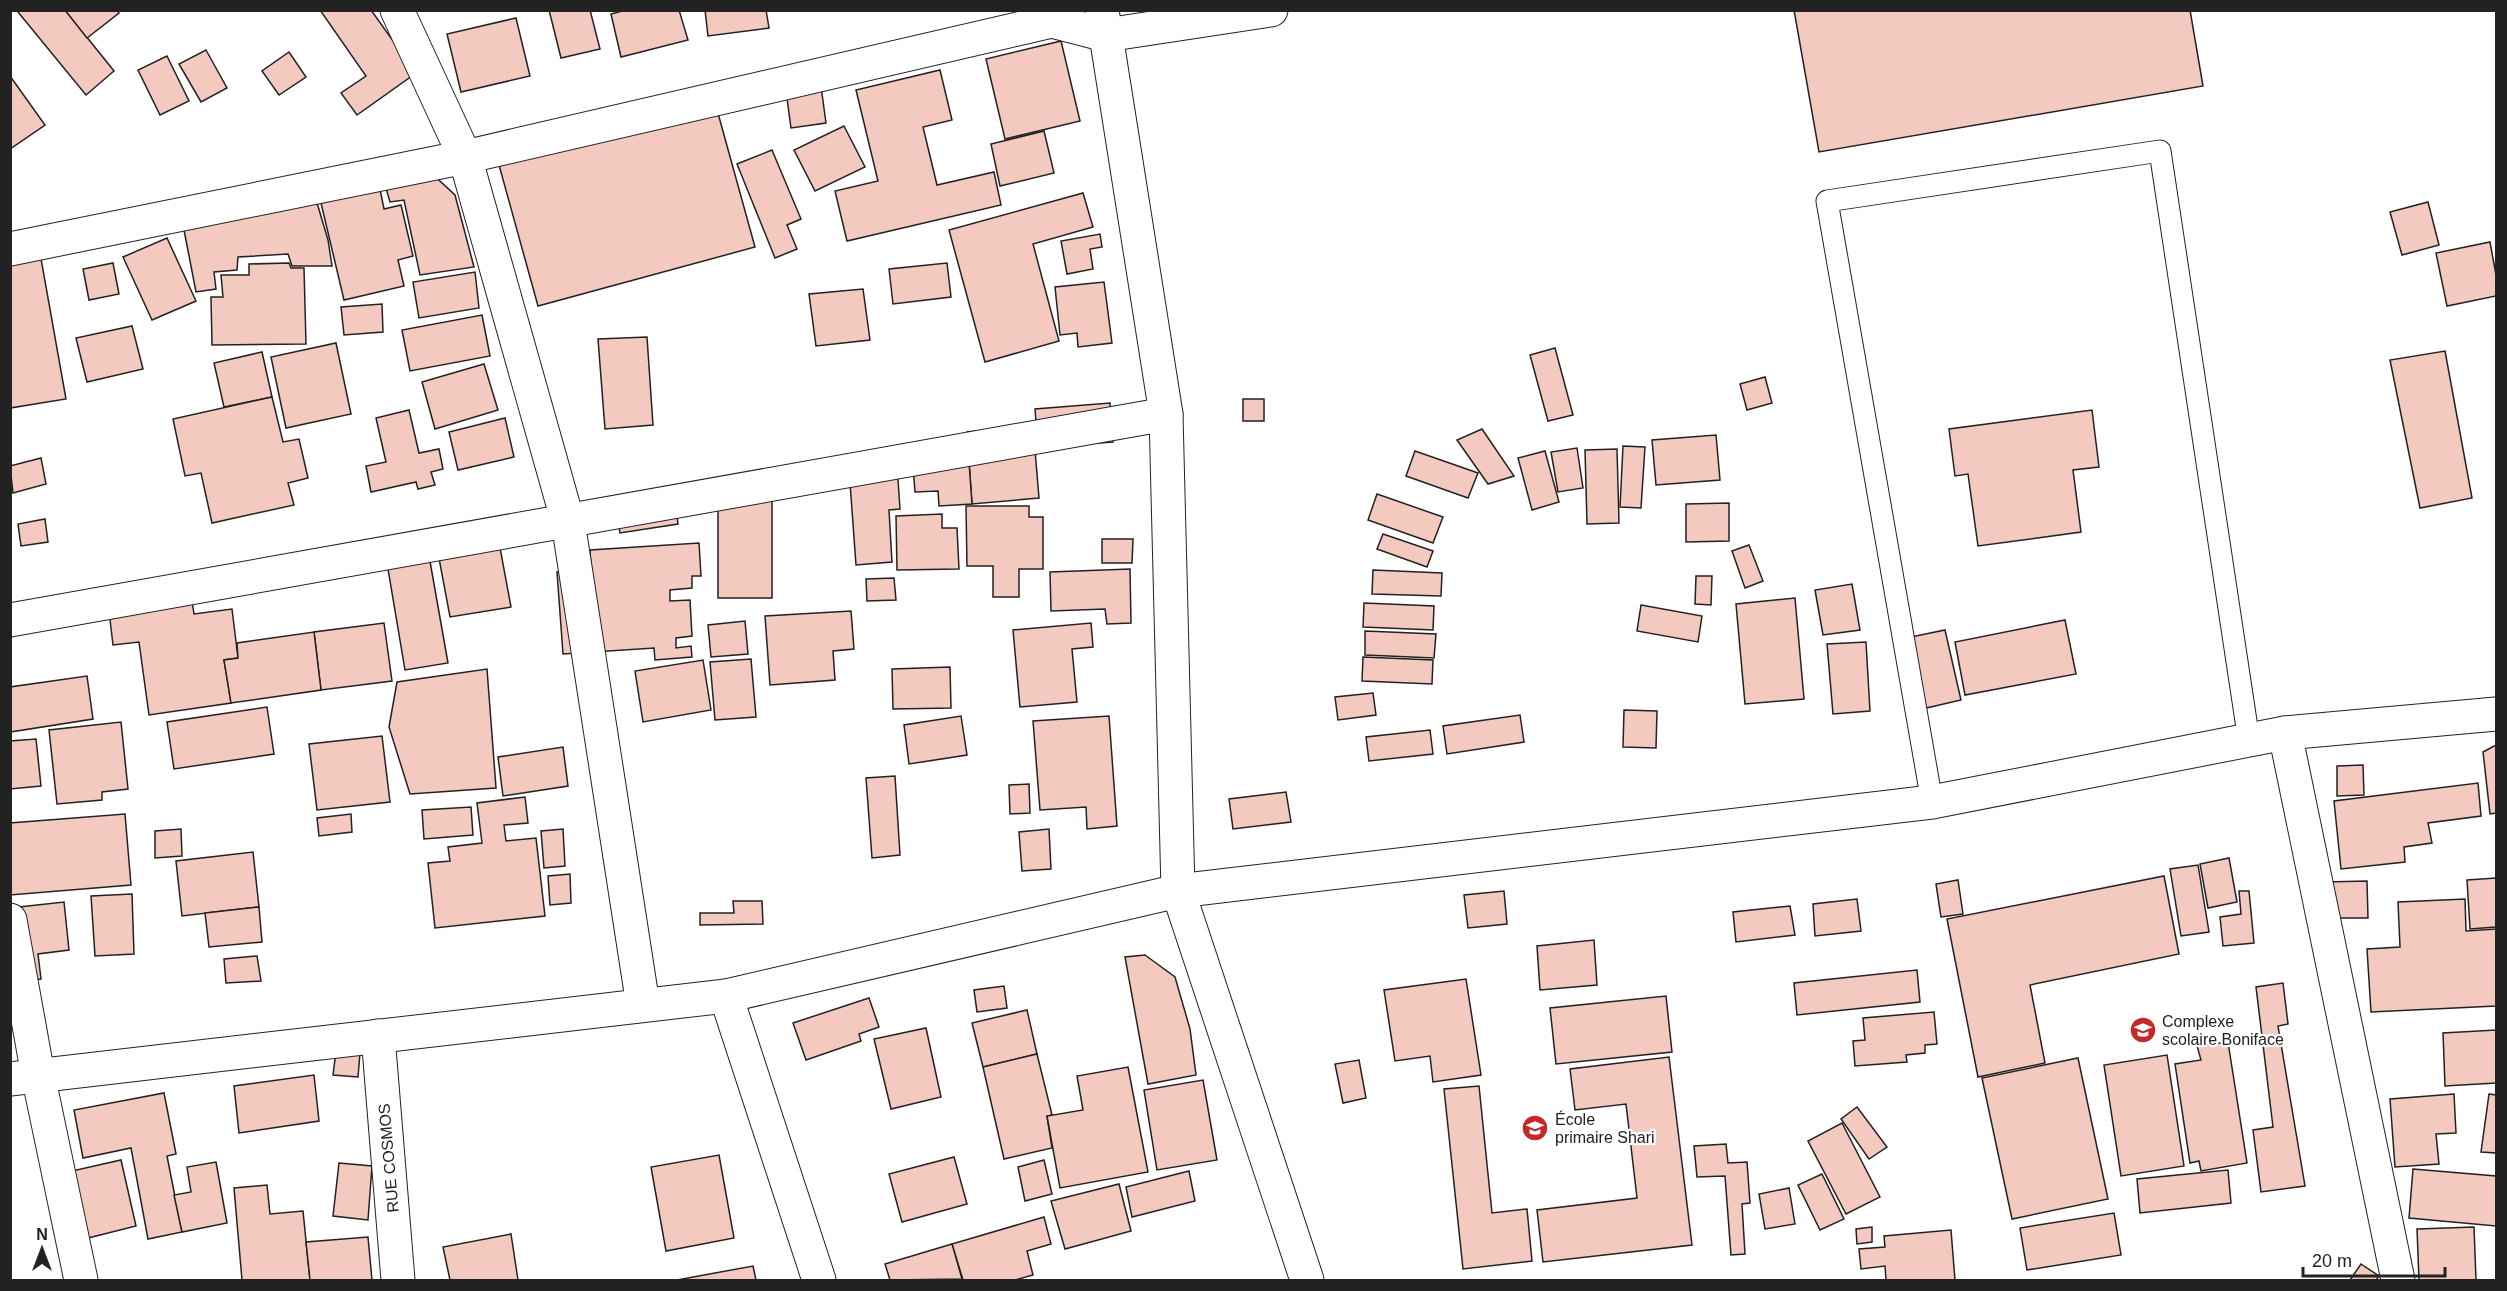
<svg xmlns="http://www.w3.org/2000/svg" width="2507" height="1291" font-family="Helvetica,sans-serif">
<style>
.building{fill:#f3c9c0;stroke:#222;stroke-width:1.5}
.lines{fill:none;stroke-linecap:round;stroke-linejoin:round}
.service-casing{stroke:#222;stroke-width:23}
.minor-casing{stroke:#222;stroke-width:35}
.service{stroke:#fff;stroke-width:21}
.minor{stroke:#fff;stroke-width:33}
.labels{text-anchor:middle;stroke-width:4.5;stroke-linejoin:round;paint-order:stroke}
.poi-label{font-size:16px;fill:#222;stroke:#fff;text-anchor:start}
.street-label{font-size:16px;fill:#222;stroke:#fff}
</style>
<rect width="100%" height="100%" fill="#fff"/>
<g class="building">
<path d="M 20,10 L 65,10 L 114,71 L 86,95 L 18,12 Z"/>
<path d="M 65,10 L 117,10 L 119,13 L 87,38 Z"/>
<path d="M 320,10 L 371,10 L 416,73 L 357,115 L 341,93 L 366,76 Z"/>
<path d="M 549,10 L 590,10 L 600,49 L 561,58 Z"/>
<path d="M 626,10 L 679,10 L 688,40 L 621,57 L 611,14 Z"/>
<path d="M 705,10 L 766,10 L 769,28 L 708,36 Z"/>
<path d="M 1794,10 L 2190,10 L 2203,86 L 1819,152 Z"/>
<path d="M 516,18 L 530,76 L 461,92 L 447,34 Z"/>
<path d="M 1061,41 L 1080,121 L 1005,139 L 986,59 Z"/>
<path d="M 206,50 L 227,88 L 201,102 L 179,64 Z"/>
<path d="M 289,52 L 306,77 L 279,95 L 262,71 Z"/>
<path d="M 167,56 L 189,101 L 160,115 L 138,70 Z"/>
<path d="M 940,70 L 952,120 L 923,127 L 937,185 L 994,172 L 1001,205 L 847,241 L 835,191 L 878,181 L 856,90 Z"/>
<path d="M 10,76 L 45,125 L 10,149 Z"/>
<path d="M 821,86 L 826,123 L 791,128 L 786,91 Z"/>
<path d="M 716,106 L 755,247 L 538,306 L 499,165 Z"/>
<path d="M 844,126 L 865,167 L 815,191 L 794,150 Z"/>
<path d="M 1044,131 L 1054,173 L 1000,186 L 991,144 Z"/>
<path d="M 772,150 L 801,219 L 787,225 L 797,249 L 775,258 L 737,164 Z"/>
<path d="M 381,171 L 429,171 L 455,195 L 474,267 L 420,275 L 404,200 L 390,202 Z"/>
<path d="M 380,189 L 384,209 L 401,205 L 413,256 L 398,260 L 404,286 L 344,300 L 321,203 Z"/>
<path d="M 1083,193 L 1093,227 L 1033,244 L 1059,341 L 985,362 L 949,230 Z"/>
<path d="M 315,196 L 328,240 L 332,266 L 292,266 L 288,254 L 238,257 L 237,270 L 214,272 L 216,289 L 196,292 L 184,230 Z"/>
<path d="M 2428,202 L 2439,245 L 2402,255 L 2390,212 Z"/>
<path d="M 1100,234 L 1102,247 L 1090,249 L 1093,269 L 1067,274 L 1061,241 Z"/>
<path d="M 167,238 L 196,301 L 152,320 L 123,257 Z"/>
<path d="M 2490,242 L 2496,275 L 2496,296 L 2447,306 L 2436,253 Z"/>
<path d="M 40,253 L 66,399 L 10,408 L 10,258 Z"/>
<path d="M 113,263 L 119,294 L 89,300 L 83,269 Z"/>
<path d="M 289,263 L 291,268 L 304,268 L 306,344 L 212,345 L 211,297 L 223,297 L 221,275 L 249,275 L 249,264 Z"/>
<path d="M 947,263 L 951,297 L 893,304 L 889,269 Z"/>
<path d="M 475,272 L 479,308 L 419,318 L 413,282 Z"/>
<path d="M 1104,282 L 1112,343 L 1078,347 L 1077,333 L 1060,335 L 1055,287 Z"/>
<path d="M 863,289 L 870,340 L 816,346 L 809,294 Z"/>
<path d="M 382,304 L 383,332 L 344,335 L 341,307 Z"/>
<path d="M 482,315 L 490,356 L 410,371 L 402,330 Z"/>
<path d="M 132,326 L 143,369 L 87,382 L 76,338 Z"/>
<path d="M 647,337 L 653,425 L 605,429 L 598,339 Z"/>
<path d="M 336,343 L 351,414 L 286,428 L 271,357 Z"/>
<path d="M 1555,348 L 1573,415 L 1548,421 L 1530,355 Z"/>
<path d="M 2445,351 L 2472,498 L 2420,508 L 2390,360 Z"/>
<path d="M 262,352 L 272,397 L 224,407 L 214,363 Z"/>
<path d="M 484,364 L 498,410 L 435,429 L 422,382 Z"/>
<path d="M 1765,377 L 1772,403 L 1747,410 L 1740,384 Z"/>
<path d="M 272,397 L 283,442 L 299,439 L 308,478 L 288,483 L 294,505 L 212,523 L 201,473 L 185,476 L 173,419 Z"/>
<rect x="1243" y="399" width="21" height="22"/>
<path d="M 1110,403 L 1113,442 L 1038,447 L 1035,409 Z"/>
<path d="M 409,410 L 419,453 L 439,449 L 443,469 L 431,472 L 435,485 L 418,489 L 416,482 L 371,492 L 366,466 L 386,462 L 376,418 Z"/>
<path d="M 2092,410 L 2099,467 L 2073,470 L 2081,532 L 1978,546 L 1968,474 L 1955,476 L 1949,429 Z"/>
<path d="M 505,418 L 514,457 L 458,470 L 449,432 Z"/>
<path d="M 1033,426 L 1039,498 L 972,504 L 967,432 Z"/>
<path d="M 1482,429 L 1514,476 L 1488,484 L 1457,440 Z"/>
<path d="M 1716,435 L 1720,480 L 1656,485 L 1652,440 Z"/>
<path d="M 1623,446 L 1645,447 L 1641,508 L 1620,507 Z"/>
<path d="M 968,448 L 972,504 L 939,506 L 938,491 L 915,492 L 912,453 Z"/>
<path d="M 1577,448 L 1583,488 L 1558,492 L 1551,452 Z"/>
<path d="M 1617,449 L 1619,523 L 1587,524 L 1585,450 Z"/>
<path d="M 1415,451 L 1478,473 L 1468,498 L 1406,476 Z"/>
<path d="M 1545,451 L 1559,502 L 1532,510 L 1518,458 Z"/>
<path d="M 41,458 L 46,484 L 13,493 L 10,466 Z"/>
<path d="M 897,465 L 900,509 L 889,510 L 892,562 L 856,565 L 849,469 Z"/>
<path d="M 674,487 L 678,524 L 620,533 L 613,496 Z"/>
<path d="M 718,492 L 772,493 L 772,598 L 718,598 Z"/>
<path d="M 1377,494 L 1443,517 L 1433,543 L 1368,520 Z"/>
<path d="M 1729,503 L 1729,541 L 1686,542 L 1686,504 Z"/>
<path d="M 966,506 L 1029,506 L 1029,517 L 1043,517 L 1043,569 L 1019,569 L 1019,597 L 993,597 L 993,566 L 967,566 Z"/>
<path d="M 942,514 L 942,528 L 957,528 L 959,569 L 897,570 L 896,516 Z"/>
<path d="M 45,519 L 48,542 L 21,546 L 18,524 Z"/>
<path d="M 496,526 L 511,607 L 450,617 L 435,537 Z"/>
<path d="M 1383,534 L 1433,551 L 1427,567 L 1377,549 Z"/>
<path d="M 1102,539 L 1133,539 L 1132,563 L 1102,563 Z"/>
<path d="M 699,543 L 701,576 L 692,576 L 692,588 L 670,590 L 670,601 L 690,600 L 692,636 L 676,638 L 676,648 L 691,646 L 692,657 L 655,660 L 654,648 L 563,654 L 557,572 L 591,569 L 590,550 Z"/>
<path d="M 1749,545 L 1763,581 L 1745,588 L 1732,551 Z"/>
<path d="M 428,550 L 448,663 L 405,670 L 386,557 Z"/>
<path d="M 1130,569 L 1131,623 L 1107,624 L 1105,609 L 1051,611 L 1050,572 Z"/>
<path d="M 1373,570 L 1442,573 L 1441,596 L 1372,594 Z"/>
<path d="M 1696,576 L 1712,576 L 1711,605 L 1695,604 Z"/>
<path d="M 894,578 L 896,600 L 867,601 L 866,579 Z"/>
<path d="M 189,582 L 194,614 L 232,609 L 238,658 L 224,660 L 231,703 L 149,715 L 139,642 L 113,645 L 107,594 Z"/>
<path d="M 1852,584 L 1860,630 L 1823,635 L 1815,590 Z"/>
<path d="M 1795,598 L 1804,699 L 1745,704 L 1736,604 Z"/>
<path d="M 1364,603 L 1434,606 L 1433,630 L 1363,627 Z"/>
<path d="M 1641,605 L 1702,616 L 1698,642 L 1637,631 Z"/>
<path d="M 851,611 L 854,649 L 833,651 L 835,680 L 770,685 L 765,616 Z"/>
<path d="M 2065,620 L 2076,674 L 1965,695 L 1955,642 Z"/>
<path d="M 745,621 L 748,654 L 711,657 L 708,625 Z"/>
<path d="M 384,623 L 392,681 L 321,690 L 314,632 Z"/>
<path d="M 1091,623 L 1093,647 L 1072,649 L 1077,702 L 1020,707 L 1013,630 Z"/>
<path d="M 1945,630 L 1961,700 L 1922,709 L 1906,638 Z"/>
<path d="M 1365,631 L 1436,634 L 1434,658 L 1365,655 Z"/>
<path d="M 314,632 L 321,690 L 231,703 L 224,660 L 238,658 L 237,643 Z"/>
<path d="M 1866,642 L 1870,711 L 1833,714 L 1827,644 Z"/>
<path d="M 1363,657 L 1433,660 L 1432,684 L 1362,681 Z"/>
<path d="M 751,659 L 756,717 L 715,720 L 710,662 Z"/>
<path d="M 703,660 L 711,710 L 643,722 L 635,671 Z"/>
<path d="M 950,667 L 951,708 L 893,709 L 892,669 Z"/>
<path d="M 487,669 L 496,788 L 410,794 L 389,727 L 397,682 Z"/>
<path d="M 87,676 L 93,719 L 10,732 L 10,687 Z"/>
<path d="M 1373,693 L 1376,715 L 1338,720 L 1335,697 Z"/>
<path d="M 267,707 L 274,754 L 174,769 L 167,722 Z"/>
<path d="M 1624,710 L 1657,711 L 1656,748 L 1623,747 Z"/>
<path d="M 1520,715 L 1524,742 L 1447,754 L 1443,726 Z"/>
<path d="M 961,716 L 967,755 L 909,764 L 904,725 Z"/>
<path d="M 1109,716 L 1117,826 L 1087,829 L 1086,807 L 1040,810 L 1033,721 Z"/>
<path d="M 121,722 L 128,789 L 102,792 L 102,800 L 57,804 L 49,730 Z"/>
<path d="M 1430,730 L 1433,754 L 1369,761 L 1366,737 Z"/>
<path d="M 382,736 L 390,802 L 317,810 L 309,744 Z"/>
<path d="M 36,739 L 41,786 L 10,789 L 10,741 Z"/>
<path d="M 2496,745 L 2496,813 L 2490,814 L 2483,752 Z"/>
<path d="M 563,747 L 568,786 L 503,796 L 498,757 Z"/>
<path d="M 2363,765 L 2364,795 L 2337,796 L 2337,766 Z"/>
<path d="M 895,776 L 900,855 L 872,858 L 866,778 Z"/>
<path d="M 2478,783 L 2481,816 L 2428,823 L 2432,843 L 2404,847 L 2405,862 L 2341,869 L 2334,801 Z"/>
<path d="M 1029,784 L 1030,813 L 1010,814 L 1009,785 Z"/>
<path d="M 1286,792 L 1291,822 L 1233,829 L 1229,799 Z"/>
<path d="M 525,797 L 528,823 L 504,825 L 506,841 L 536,838 L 545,916 L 435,928 L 428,863 L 450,861 L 448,847 L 482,843 L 477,803 Z"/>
<path d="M 471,807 L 473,835 L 424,839 L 422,810 Z"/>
<path d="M 125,814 L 131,885 L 10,895 L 10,823 Z"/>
<path d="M 351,814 L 352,832 L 319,836 L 317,818 Z"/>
<path d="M 181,829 L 182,856 L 155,858 L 155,831 Z"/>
<path d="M 563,829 L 565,866 L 544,868 L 541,831 Z"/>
<path d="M 1049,829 L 1051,869 L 1022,871 L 1019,832 Z"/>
<path d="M 253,852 L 259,907 L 182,916 L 176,861 Z"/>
<path d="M 2229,858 L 2237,902 L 2208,908 L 2200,864 Z"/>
<path d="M 2198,865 L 2209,932 L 2181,936 L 2170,869 Z"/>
<path d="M 570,874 L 571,903 L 550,905 L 548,876 Z"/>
<path d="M 2164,876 L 2179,954 L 2030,985 L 2045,1063 L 1978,1077 L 1947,919 Z"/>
<path d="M 2496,878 L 2496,927 L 2470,929 L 2467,880 Z"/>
<path d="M 1958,880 L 1963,914 L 1941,917 L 1936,884 Z"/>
<path d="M 2367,881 L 2368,918 L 2324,918 L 2324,882 Z"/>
<path d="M 1504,891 L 1507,924 L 1468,928 L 1464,895 Z"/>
<path d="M 2239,891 L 2249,891 L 2254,943 L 2223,946 L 2220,917 L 2241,914 Z"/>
<path d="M 132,894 L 134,954 L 95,956 L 91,896 Z"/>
<path d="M 1857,899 L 1861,931 L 1815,936 L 1813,904 Z"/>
<path d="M 2465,899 L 2466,931 L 2496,929 L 2496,1006 L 2371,1012 L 2367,949 L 2400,947 L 2398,902 Z"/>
<path d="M 733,901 L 762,901 L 763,924 L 700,925 L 700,913 L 734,913 Z"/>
<path d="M 64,902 L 69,950 L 38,954 L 41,979 L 10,982 L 10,908 Z"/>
<path d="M 1790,906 L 1795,935 L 1736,942 L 1733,912 Z"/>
<path d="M 259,907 L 262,942 L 209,947 L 205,913 Z"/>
<path d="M 1594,940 L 1597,985 L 1540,990 L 1537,946 Z"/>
<path d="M 1145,955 L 1175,977 L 1190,1029 L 1196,1075 L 1148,1084 L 1125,957 Z"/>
<path d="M 257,956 L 261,981 L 226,983 L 224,959 Z"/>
<path d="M 1917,970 L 1920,1002 L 1797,1015 L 1794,983 Z"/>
<path d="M 1466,979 L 1481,1075 L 1433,1082 L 1430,1056 L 1395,1061 L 1384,990 Z"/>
<path d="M 2283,983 L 2288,1024 L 2278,1026 L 2305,1186 L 2261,1192 L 2253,1130 L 2273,1127 L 2256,987 Z"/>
<path d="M 1004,986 L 1007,1008 L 977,1012 L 974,990 Z"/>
<path d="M 1666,996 L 1672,1052 L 1556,1064 L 1550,1008 Z"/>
<path d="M 869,998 L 879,1027 L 859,1034 L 861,1041 L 806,1060 L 793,1023 Z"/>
<path d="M 1027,1010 L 1037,1054 L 983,1067 L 972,1023 Z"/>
<path d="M 1934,1012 L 1937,1044 L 1925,1045 L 1925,1053 L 1906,1055 L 1907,1062 L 1855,1066 L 1853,1041 L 1865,1040 L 1863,1018 Z"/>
<path d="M 926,1028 L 941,1097 L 891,1109 L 874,1039 Z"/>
<path d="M 2496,1030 L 2496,1083 L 2445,1086 L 2443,1033 Z"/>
<path d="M 2228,1042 L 2247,1163 L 2201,1171 L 2199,1161 L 2190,1163 L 2175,1064 L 2201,1060 L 2197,1046 Z"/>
<path d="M 336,1051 L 360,1053 L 358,1077 L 333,1075 Z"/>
<path d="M 1037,1054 L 1052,1115 L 1047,1116 L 1052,1148 L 1004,1159 L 983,1067 Z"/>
<path d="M 2167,1055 L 2184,1166 L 2121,1176 L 2104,1065 Z"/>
<path d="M 1669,1057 L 1692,1245 L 1543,1262 L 1537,1210 L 1637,1198 L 1626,1104 L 1575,1110 L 1570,1069 Z"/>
<path d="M 2078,1058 L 2108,1199 L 2012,1219 L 1982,1078 Z"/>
<path d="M 1359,1060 L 1366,1098 L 1343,1103 L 1335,1064 Z"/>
<path d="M 1128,1067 L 1148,1172 L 1060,1188 L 1047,1116 L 1083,1110 L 1077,1076 Z"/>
<path d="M 314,1075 L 319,1121 L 239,1133 L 234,1086 Z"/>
<path d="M 1203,1080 L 1217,1160 L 1157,1170 L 1144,1090 Z"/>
<path d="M 1479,1086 L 1492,1213 L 1527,1209 L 1532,1261 L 1463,1269 L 1444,1089 Z"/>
<path d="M 164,1093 L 176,1154 L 167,1156 L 182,1232 L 148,1239 L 131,1148 L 83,1158 L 74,1110 Z"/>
<path d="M 2454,1094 L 2456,1133 L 2436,1134 L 2439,1164 L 2395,1167 L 2390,1099 Z"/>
<path d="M 2489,1094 L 2496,1095 L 2496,1171 L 2496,1153 L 2481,1152 Z"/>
<path d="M 1857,1107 L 1887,1147 L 1869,1159 L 1841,1119 Z"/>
<path d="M 1842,1123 L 1880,1197 L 1846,1214 L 1808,1141 Z"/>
<path d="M 1726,1144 L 1728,1163 L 1747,1162 L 1750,1203 L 1742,1204 L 1745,1254 L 1731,1255 L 1725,1176 L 1697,1177 L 1694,1146 Z"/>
<path d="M 719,1155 L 734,1238 L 666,1251 L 651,1167 Z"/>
<path d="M 954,1157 L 967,1204 L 902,1222 L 889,1174 Z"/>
<path d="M 121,1160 L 136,1226 L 88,1238 L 72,1171 Z"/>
<path d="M 1044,1160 L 1052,1194 L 1025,1201 L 1018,1167 Z"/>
<path d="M 216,1162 L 227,1223 L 182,1232 L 174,1195 L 191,1192 L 187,1167 Z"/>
<path d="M 339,1163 L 372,1166 L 368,1220 L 333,1216 Z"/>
<path d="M 2413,1169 L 2496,1176 L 2496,1226 L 2409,1218 Z"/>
<path d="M 2228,1170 L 2231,1203 L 2140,1213 L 2137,1179 Z"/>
<path d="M 1189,1171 L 1195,1201 L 1132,1217 L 1126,1187 Z"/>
<path d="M 1822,1174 L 1844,1219 L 1820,1230 L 1798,1185 Z"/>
<path d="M 1119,1184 L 1131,1231 L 1065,1249 L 1051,1201 Z"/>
<path d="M 267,1185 L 270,1214 L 303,1211 L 310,1280 L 242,1280 L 234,1188 Z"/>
<path d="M 1789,1188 L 1795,1224 L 1765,1229 L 1759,1194 Z"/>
<path d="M 2114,1213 L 2121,1255 L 2027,1270 L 2020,1228 Z"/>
<path d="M 1044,1217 L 1051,1244 L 1027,1251 L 1033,1275 L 1015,1280 L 963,1280 L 952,1244 Z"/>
<path d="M 1872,1227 L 1872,1242 L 1857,1244 L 1856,1229 Z"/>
<path d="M 2474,1227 L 2476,1280 L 2419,1280 L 2417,1229 Z"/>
<path d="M 1951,1230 L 1955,1280 L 1886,1280 L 1885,1266 L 1861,1269 L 1859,1249 L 1885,1247 L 1884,1236 Z"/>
<path d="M 511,1234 L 518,1280 L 450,1280 L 443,1247 Z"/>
<path d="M 368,1237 L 372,1280 L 310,1280 L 306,1242 Z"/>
<path d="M 952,1244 L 962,1279 L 890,1280 L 885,1264 Z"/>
<path d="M 2361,1264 L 2379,1276 L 2376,1280 L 2350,1280 Z"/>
<path d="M 753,1266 L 756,1280 L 677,1280 Z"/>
</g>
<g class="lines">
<defs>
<path id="service" d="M 1932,802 L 1827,201 L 2160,151 L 2249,741"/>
<g id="minor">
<path d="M 397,10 L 465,157 L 568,522 L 643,1005"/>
<path d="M 1102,10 L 1166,414 L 1178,891 L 1307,1280"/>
<path d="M 10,249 L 465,157 L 1052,21 L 1106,35 L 1271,10"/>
<path d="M 10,620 L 1166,414"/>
<path d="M 2285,733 L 2398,1280"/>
<path d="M 10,920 L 38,1075 L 81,1280"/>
<path d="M 726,996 L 819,1280"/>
<path d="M 378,1036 L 398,1280"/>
<path d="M 10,1079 L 726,996 L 1178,891 L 1932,802 L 2285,733 L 2496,714"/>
</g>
</defs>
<use href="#service" class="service-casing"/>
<use href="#minor" class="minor-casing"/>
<use href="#service" class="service"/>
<use href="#minor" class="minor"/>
</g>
<defs>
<symbol id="school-disc" viewBox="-11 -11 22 22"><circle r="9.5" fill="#c62828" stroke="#fff"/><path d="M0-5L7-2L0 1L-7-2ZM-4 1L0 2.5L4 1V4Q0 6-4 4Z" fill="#fff"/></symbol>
</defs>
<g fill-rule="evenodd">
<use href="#school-disc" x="2128" y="1015" width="30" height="30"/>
<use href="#school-disc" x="1520" y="1113" width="30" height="30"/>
</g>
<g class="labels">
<g class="poi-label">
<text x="2162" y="1027">Complexe<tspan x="2162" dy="18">scolaire Boniface</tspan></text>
<text x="1555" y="1125">École<tspan x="1555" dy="18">primaire Shari</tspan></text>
</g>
<g class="street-label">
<text transform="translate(388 1158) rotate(-95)" y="6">RUE COSMOS</text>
</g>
</g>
<rect width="2507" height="1291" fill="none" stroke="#222222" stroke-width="24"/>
<g transform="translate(42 1249)" stroke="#ffffff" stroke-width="4.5" paint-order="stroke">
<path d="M0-4.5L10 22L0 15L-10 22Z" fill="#222222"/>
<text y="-9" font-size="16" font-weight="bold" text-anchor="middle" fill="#222222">N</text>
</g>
<path d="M2303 1267v9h142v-9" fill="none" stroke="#222222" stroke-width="3"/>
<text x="2312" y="1267" font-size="18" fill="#222222" stroke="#ffffff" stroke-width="4.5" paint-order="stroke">20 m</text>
</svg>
